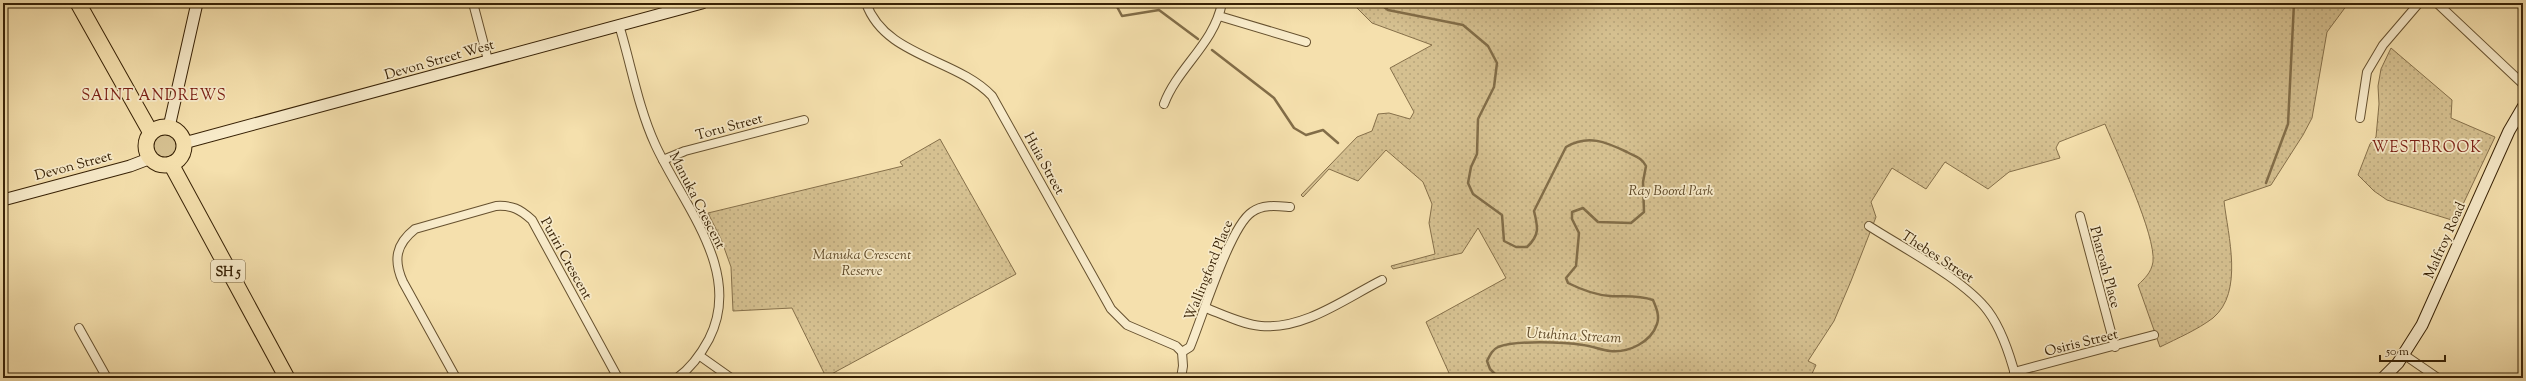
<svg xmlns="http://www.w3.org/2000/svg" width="2526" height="381" font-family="'Sorts Mill Goudy',serif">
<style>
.grass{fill:#d5c090;stroke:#86704a}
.park{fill:url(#park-dots);stroke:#86704a}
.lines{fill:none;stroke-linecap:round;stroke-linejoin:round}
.stream{stroke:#826d48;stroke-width:2.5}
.street-casing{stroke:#66512f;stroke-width:10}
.secondary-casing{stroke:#372105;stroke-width:13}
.highway-casing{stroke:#372105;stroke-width:17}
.street{stroke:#f8ebca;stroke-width:8}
.secondary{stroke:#f8ebca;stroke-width:11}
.highway{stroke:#f5e0ad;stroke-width:15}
.labels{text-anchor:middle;stroke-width:3.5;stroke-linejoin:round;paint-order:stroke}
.shield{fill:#f8ebca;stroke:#715e40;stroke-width:1}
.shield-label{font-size:13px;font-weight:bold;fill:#372105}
.street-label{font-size:14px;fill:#372105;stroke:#f8ebca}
.park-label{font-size:14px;font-style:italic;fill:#5e4928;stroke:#f8ebca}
.neighbourhood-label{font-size:15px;letter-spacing:1px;fill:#7a1f14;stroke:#f8ebca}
.water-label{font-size:15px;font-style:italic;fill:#634d2c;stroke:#f8ebca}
</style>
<defs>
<pattern id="park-dots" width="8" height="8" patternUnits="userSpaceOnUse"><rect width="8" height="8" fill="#d5c090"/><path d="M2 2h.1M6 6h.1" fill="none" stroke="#b7a57b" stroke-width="1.8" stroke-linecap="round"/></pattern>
</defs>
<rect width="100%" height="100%" fill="#f5e0ad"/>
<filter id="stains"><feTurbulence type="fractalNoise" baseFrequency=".005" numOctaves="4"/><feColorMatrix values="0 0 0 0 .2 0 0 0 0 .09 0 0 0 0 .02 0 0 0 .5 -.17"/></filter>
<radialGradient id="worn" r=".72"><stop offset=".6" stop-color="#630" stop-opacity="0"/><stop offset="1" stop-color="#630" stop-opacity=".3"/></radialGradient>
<circle class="grass" cx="165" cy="146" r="12"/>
<g class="park">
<path d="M 1352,3 L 2345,3 L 2347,5 L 2327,32 L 2312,118 L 2303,135 L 2271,185 L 2224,201 C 2228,236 2244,292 2213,318 C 2197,330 2178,338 2160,347 L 2138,285 C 2145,278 2151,273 2153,262 C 2156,235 2117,153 2105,124 L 2059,142 L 2056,148 L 2060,158 L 2009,172 L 1988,189 L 1945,162 L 1926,189 L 1892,168 L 1871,202 L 1876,217 L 1851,281 L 1834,321 L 1808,361 L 1816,365 L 1810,378 L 1449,378 L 1449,373 L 1426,322 L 1506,278 L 1478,228 L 1462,253 L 1393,269 L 1391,266 L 1435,254 L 1429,223 L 1432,204 L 1423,182 L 1386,150 L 1358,181 L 1329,169 L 1303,197 L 1301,195 L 1357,137 L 1372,131 L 1378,114 L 1389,113 L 1410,119 L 1414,112 L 1390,68 L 1432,45 L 1372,23 Z"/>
<path d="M 2391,48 L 2452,100 L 2451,118 L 2495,137 L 2455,221 L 2387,200 L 2374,191 L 2358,175 L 2370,144 L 2376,137 L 2379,104 L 2378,86 L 2381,69 Z"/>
<path d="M 940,139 L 1016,274 L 826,377 L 792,308 L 733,311 L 731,267 L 721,239 L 708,213 L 903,166 L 900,162 Z"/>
</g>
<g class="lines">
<g class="stream">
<path d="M 1115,3 L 1122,16 L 1159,10 L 1198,39"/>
<path d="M 1379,3 L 1388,10 L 1463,25 L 1488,46 L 1497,63 L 1494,87 L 1478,119 L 1477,154 L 1471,167 L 1468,183 L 1473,194 L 1502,215 L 1504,241 L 1516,247 L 1527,247 C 1540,235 1538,227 1534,211 L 1566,147 C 1588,134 1606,142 1627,152 C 1636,157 1641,157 1646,166 L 1643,182 L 1644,212 L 1631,223 L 1598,222 L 1583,208 L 1572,212 L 1572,219 L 1579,233 L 1576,266 L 1566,278 L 1568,283 C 1580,289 1596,295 1610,296 C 1626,297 1638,295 1653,300 C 1656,307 1660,316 1657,324 C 1651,342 1629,353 1610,351 C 1601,350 1592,346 1583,345 C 1564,342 1516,340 1498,347 C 1492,350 1490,355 1487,361 L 1490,369 L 1499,378"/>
<path d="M 1212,50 L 1274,98 L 1294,128 L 1306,135 L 1323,130 L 1338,143"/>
<path d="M 2266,183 L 2288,124 L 2294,3"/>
</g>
<defs>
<g id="street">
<path d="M 473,3 L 488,60"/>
<path d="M 866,3 C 885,57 956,58 992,96 L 1111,309 L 1127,325 L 1176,346 L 1182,352"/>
<path d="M 2437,3 L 2523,84"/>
<path d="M 1219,16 L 1306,42"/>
<path d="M 619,25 C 631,64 638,107 655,144 C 682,204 744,271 709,339 C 701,354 691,368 677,378"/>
<path d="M 1164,104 C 1178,67 1214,44 1222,3"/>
<path d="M 2360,118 L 2367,72 L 2383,45 L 2419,3"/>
<path d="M 663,160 L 685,151 L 804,120"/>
<path d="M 2080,216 L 2115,347"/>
<path d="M 1869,226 C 1903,248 1965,280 1988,311 C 2002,330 2010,355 2016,378"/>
<path d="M 1206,308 C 1224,315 1242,324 1261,326 C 1304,330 1346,298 1382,280"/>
<path d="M 79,328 L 107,378"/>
<path d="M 1182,352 L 1190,347 C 1202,318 1230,226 1252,212 C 1263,204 1277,206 1290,207"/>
<path d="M 2403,354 L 2438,378"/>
<path d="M 700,356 L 731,378"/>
<path d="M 2014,372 L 2154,335"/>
<path d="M 456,378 L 403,282 C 393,260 396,244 415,229 L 496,206 C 512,205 520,209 532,220 L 618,378"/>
<path d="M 1181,378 L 1183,366 L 1182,352"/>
</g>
<g id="secondary">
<path d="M 169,127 L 197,3"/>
<path d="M 184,143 L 702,3"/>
<path d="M 3,200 L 130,166 L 151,158"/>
<path d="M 2383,378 L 2398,363 L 2422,325 L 2509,131 L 2523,107"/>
</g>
<g id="highway">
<path d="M 78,3 L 151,133"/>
<circle cx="165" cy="146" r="19"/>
<path d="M 171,164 L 287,378"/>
</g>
</defs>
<use href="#street" class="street-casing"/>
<use href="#secondary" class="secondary-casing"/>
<use href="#highway" class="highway-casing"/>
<use href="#street" class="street"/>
<use href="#secondary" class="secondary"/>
<use href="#highway" class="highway"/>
</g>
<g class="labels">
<rect class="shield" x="211" y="260" width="34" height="22" rx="3"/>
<g class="shield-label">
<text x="228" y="276">SH 5</text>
</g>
<g class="street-label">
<text transform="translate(439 59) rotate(-16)" y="5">Devon Street West</text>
<text transform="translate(729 126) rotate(-15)" y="5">Toru Street</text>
<text transform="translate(1045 163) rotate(61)" y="5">Huia Street</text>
<text transform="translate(73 165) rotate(-15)" y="5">Devon Street</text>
<text transform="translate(698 200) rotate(63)" y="5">Manuka Crescent</text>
<text transform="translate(2444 240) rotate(-66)" y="5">Malfroy Road</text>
<text transform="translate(1938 256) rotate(33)" y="5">Thebes Street</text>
<text transform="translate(567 258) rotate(61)" y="5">Puriri Crescent</text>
<text transform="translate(2106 267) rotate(75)" y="5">Pharoah Place</text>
<text transform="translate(1208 270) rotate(-68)" y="5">Wallingford Place</text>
<text transform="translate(2081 342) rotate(-14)" y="5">Osiris Street</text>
</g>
<g class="park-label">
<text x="1671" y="195">Ray Boord Park</text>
<text x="862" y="259">Manuka Crescent<tspan x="862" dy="16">Reserve</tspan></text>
</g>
<g class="neighbourhood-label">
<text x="154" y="100">SAINT ANDREWS</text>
<text x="2427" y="152">WESTBROOK</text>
</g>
<g class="water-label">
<text transform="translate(1574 335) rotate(3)" y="5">Utuhina Stream</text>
</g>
</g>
<rect width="2526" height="381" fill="none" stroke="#f5e0ad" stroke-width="16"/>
<rect x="4" y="4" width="2518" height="373" fill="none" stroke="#372105" stroke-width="2"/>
<rect x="8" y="8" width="2510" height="365" fill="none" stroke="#372105"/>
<path d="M2380 355v6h65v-6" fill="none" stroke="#372105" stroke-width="2"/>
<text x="2386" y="355" font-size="12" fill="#372105" stroke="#f8ebca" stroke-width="3" paint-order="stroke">50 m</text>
<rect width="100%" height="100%" filter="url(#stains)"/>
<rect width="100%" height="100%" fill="url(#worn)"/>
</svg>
